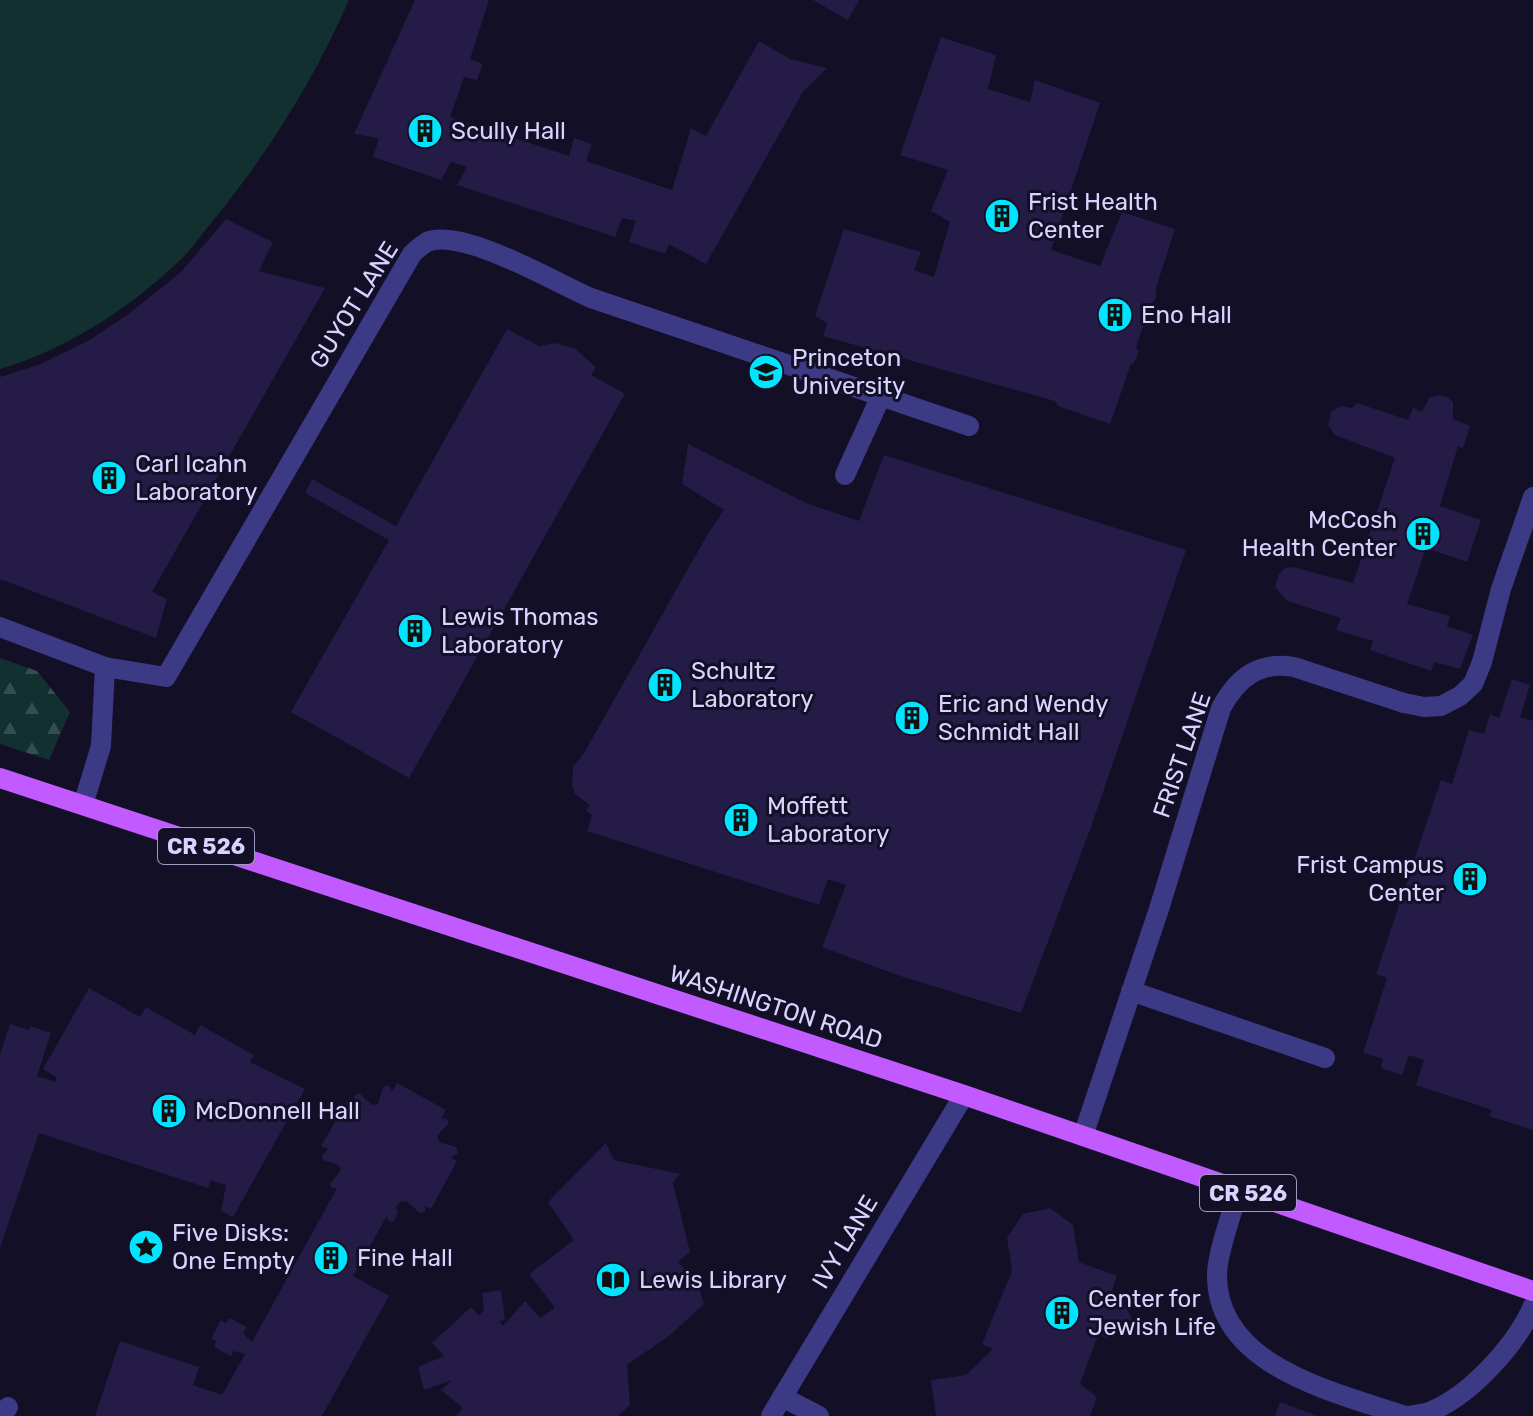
<svg xmlns="http://www.w3.org/2000/svg" width="1533" height="1416" font-family="Rubik,sans-serif">
<style>
.green{fill:#12302f}
.forest{fill:url(#forest-firs)}
.building{fill:#241b47}
.lines{fill:none;stroke-linecap:round;stroke-linejoin:round}
.lane{stroke:#3d3a85;stroke-width:20}
.street{stroke:#3d3a85;stroke-width:20}
.primary{stroke:#c25bff;stroke-width:20}
.labels{text-anchor:middle;stroke-width:6;stroke-linejoin:round;paint-order:stroke}
.shield{fill:#130f26;stroke:#9e99be;stroke-width:2}
.shield-label{font-size:22px;font-weight:bold;fill:#d9d4ff}
.poi-label{font-size:24px;fill:#d9d4ff;stroke:#130f26;text-anchor:start}
.street-label{font-size:24px;fill:#d9d4ff;stroke:#130f26}
</style>
<defs>
<pattern id="forest-firs" width="22" height="20" patternUnits="userSpaceOnUse" patternTransform="scale(2)"><rect width="22" height="20" fill="#12302f"/><path d="M5 1l3.5 6h-7zM16 11l3.5 6h-7z" fill="#344d4e"/></pattern>
</defs>
<rect width="100%" height="100%" fill="#130f26"/>
<path class="green" d="M 0,0 L 349,0 C 314,80 267,155 212,222 C 200,236 190,252 176,264 C 127,310 65,350 0,369 Z"/>
<path class="forest" d="M 0,658 L 37,671 L 70,712 L 49,760 L 0,744 Z"/>
<g class="building">
<path d="M 415,0 L 489,0 L 470,59 L 483,64 L 477,80 L 464,77 L 450,117 L 569,156 L 574,138 L 592,144 L 586,161 L 672,190 L 691,128 L 706,136 L 759,41 L 790,59 L 827,68 L 803,92 L 706,264 L 669,244 L 665,254 L 629,242 L 636,221 L 622,218 L 615,237 L 457,185 L 467,167 L 451,162 L 441,180 L 373,157 L 379,138 L 354,134 Z"/>
<path d="M 813,0 L 859,0 L 848,20 Z"/>
<path d="M 941,37 L 996,55 L 988,89 L 1030,102 L 1035,80 L 1100,103 L 1051,250 L 1100,266 L 1122,212 L 1175,229 L 1156,288 L 1156,298 L 1150,306 L 1136,347 L 1139,351 L 1134,363 L 1131,364 L 1110,424 L 1058,406 L 1055,401 L 823,336 L 827,323 L 815,316 L 844,229 L 921,252 L 914,270 L 934,277 L 950,222 L 931,211 L 948,170 L 900,155 Z"/>
<path d="M 226,219 L 273,242 L 259,271 L 325,288 L 152,592 L 167,599 L 156,638 L 0,579 L 0,377 L 38,365 L 88,341 L 130,313 L 181,272 Z"/>
<path d="M 507,329 L 539,346 L 555,343 L 574,348 L 596,367 L 591,375 L 625,394 L 409,778 L 291,712 L 389,540 L 305,493 L 312,479 L 396,526 Z"/>
<path d="M 1437,395 L 1447,397 L 1453,402 L 1453,419 L 1470,426 L 1463,448 L 1458,446 L 1440,506 L 1481,520 L 1467,562 L 1426,548 L 1407,604 L 1450,616 L 1447,626 L 1473,635 L 1460,669 L 1434,662 L 1431,671 L 1370,650 L 1373,641 L 1336,630 L 1341,618 L 1287,601 L 1275,587 L 1279,574 L 1285,568 L 1293,567 L 1353,583 L 1395,458 L 1335,435 L 1328,425 L 1331,412 L 1341,406 L 1352,408 L 1357,403 L 1408,420 L 1413,408 L 1422,412 L 1429,398 Z"/>
<path d="M 688,444 L 806,503 L 859,521 L 884,455 L 1186,550 L 1091,827 L 1021,1013 L 900,976 L 822,947 L 846,885 L 828,879 L 819,905 L 587,831 L 592,815 L 586,811 L 590,805 L 575,794 L 572,785 L 573,767 L 584,753 L 706,537 L 724,510 L 682,484 Z"/>
<path d="M 1512,679 L 1530,685 L 1520,717 L 1533,721 L 1533,1130 L 1489,1116 L 1492,1110 L 1416,1085 L 1424,1060 L 1409,1055 L 1402,1075 L 1381,1068 L 1383,1059 L 1363,1053 L 1387,978 L 1376,974 L 1441,780 L 1452,784 L 1469,730 L 1484,734 L 1490,714 L 1499,718 Z"/>
<path d="M 89,988 L 140,1017 L 146,1007 L 195,1035 L 200,1025 L 254,1055 L 250,1062 L 305,1089 L 233,1217 L 221,1211 L 226,1185 L 211,1180 L 208,1188 L 39,1133 L 0,1248 L 0,1055 L 10,1024 L 29,1030 L 30,1026 L 51,1033 L 37,1076 L 56,1082 L 56,1077 L 43,1069 Z"/>
<path d="M 397,1083 L 446,1110 L 441,1119 L 446,1118 L 449,1123 L 437,1136 L 439,1142 L 456,1147 L 458,1153 L 451,1157 L 457,1161 L 431,1209 L 425,1206 L 425,1212 L 420,1213 L 406,1201 L 400,1202 L 396,1208 L 398,1213 L 394,1221 L 389,1222 L 387,1216 L 353,1276 L 389,1296 L 322,1416 L 95,1416 L 120,1341 L 199,1367 L 193,1385 L 222,1395 L 245,1354 L 233,1351 L 231,1356 L 214,1347 L 216,1341 L 211,1339 L 221,1320 L 226,1324 L 229,1318 L 247,1327 L 243,1333 L 252,1342 L 337,1188 L 332,1188 L 330,1184 L 341,1170 L 339,1165 L 323,1160 L 322,1155 L 328,1149 L 321,1146 L 349,1098 L 355,1101 L 354,1096 L 359,1093 L 372,1105 L 378,1104 L 383,1087 L 389,1085 L 392,1092 Z"/>
<path d="M 606,1143 L 614,1160 L 680,1174 L 673,1183 L 690,1252 L 678,1262 L 698,1285 L 704,1304 L 670,1335 L 627,1365 L 630,1405 L 618,1416 L 456,1416 L 463,1408 L 441,1390 L 452,1380 L 424,1390 L 418,1367 L 444,1356 L 432,1343 L 471,1307 L 479,1316 L 484,1310 L 482,1293 L 501,1290 L 505,1320 L 499,1321 L 503,1326 L 525,1301 L 540,1318 L 555,1308 L 529,1274 L 574,1240 L 548,1202 Z"/>
<path d="M 1050,1208 L 1073,1225 L 1079,1262 L 1117,1276 L 1109,1298 L 1123,1303 L 1135,1324 L 1109,1339 L 1098,1335 L 1080,1384 L 1097,1397 L 1090,1416 L 936,1416 L 931,1380 L 966,1375 L 993,1349 L 982,1344 L 1012,1271 L 1007,1238 L 1023,1214 Z"/>
<path d="M 1280,1402 L 1318,1416 L 1275,1416 Z"/>
</g>
<g class="lines">
<g class="lane">
<path d="M 845,475 L 881,396"/>
<path d="M 0,627 L 105,667"/>
<path d="M 83,805 L 101,746 L 105,667 L 166,677 L 412,254 C 416,250 422,245 427,242 C 462,227 556,283 591,298 L 969,426"/>
<path d="M 1131,991 L 1325,1058"/>
<path d="M 1083,1136 L 1159,909 L 1221,708 C 1238,677 1259,661 1294,667 L 1404,703 L 1424,707 L 1441,706 L 1460,696 L 1473,684 L 1482,662 L 1501,589 L 1533,497"/>
<path d="M 1239,1190 C 1232,1212 1218,1251 1217,1273 C 1215,1367 1336,1392 1405,1416"/>
<path d="M 2,1416 L 8,1407"/>
<path d="M 1409,1416 C 1417,1414 1427,1414 1434,1410 C 1472,1393 1517,1344 1533,1306"/>
</g>
<g class="street">
<path d="M 782,1397 L 819,1416"/>
<path d="M 771,1416 L 964,1095"/>
</g>
<path class="primary" d="M 0,778 L 964,1095 L 1533,1291"/>
</g>
<defs>
<symbol id="building-disc" viewBox="-11 -11 22 22"><circle r="9.5" fill="#00e5ff" stroke="#130f26"/><path d="M-4-6H4V6H1V3H-1V6H-4ZM-2.5-4.3h1.7v1.8h-1.7ZM.8-4.3h1.7v1.8H.8ZM-2.5-1h1.7V.8h-1.7ZM.8-1h1.7V.8H.8Z" fill="#111"/></symbol>
<symbol id="university-disc" viewBox="-11 -11 22 22"><circle r="9.5" fill="#00e5ff" stroke="#130f26"/><path d="M0-5L7-2L0 1L-7-2ZM-4 1L0 2.5L4 1V4Q0 6-4 4Z" fill="#111"/></symbol>
<symbol id="sight-disc" viewBox="-11 -11 22 22"><circle r="9.5" fill="#00e5ff" stroke="#130f26"/><path d="M0-6L1.8-2.2L6-1.7L2.9 1.2L3.7 5.4L0 3.3L-3.7 5.4L-2.9 1.2L-6-1.7L-1.8-2.2Z" fill="#111"/></symbol>
<symbol id="library-disc" viewBox="-11 -11 22 22"><circle r="9.5" fill="#00e5ff" stroke="#130f26"/><path d="M-6-4Q-3-5.5-.7-3.5V5Q-3 3-6 4ZM6-4Q3-5.5 .7-3.5V5Q3 3 6 4Z" fill="#111"/></symbol>
</defs>
<g fill-rule="evenodd">
<use href="#building-disc" x="405" y="111" width="40" height="40"/>
<use href="#building-disc" x="982" y="196" width="40" height="40"/>
<use href="#building-disc" x="1095" y="295" width="40" height="40"/>
<use href="#university-disc" x="746" y="352" width="40" height="40"/>
<use href="#building-disc" x="89" y="458" width="40" height="40"/>
<use href="#building-disc" x="1403" y="514" width="40" height="40"/>
<use href="#building-disc" x="395" y="611" width="40" height="40"/>
<use href="#building-disc" x="645" y="665" width="40" height="40"/>
<use href="#building-disc" x="892" y="698" width="40" height="40"/>
<use href="#building-disc" x="721" y="800" width="40" height="40"/>
<use href="#building-disc" x="1450" y="859" width="40" height="40"/>
<use href="#building-disc" x="149" y="1091" width="40" height="40"/>
<use href="#sight-disc" x="126" y="1227" width="40" height="40"/>
<use href="#building-disc" x="311" y="1238" width="40" height="40"/>
<use href="#library-disc" x="593" y="1260" width="40" height="40"/>
<use href="#building-disc" x="1042" y="1293" width="40" height="40"/>
</g>
<g class="labels">
<g class="shield">
<rect x="158" y="828" width="96" height="36" rx="6"/>
<rect x="1200" y="1175" width="96" height="36" rx="6"/>
</g>
<g class="shield-label">
<text x="206" y="854">CR 526</text>
<text x="1248" y="1201">CR 526</text>
</g>
<g class="poi-label">
<text x="451" y="139">Scully Hall</text>
<text x="1028" y="210">Frist Health<tspan x="1028" dy="28">Center</tspan></text>
<text x="1141" y="323">Eno Hall</text>
<text x="792" y="366">Princeton<tspan x="792" dy="28">University</tspan></text>
<text x="135" y="472">Carl Icahn<tspan x="135" dy="28">Laboratory</tspan></text>
<text x="1397" y="528" text-anchor="end">McCosh<tspan x="1397" dy="28">Health Center</tspan></text>
<text x="441" y="625">Lewis Thomas<tspan x="441" dy="28">Laboratory</tspan></text>
<text x="691" y="679">Schultz<tspan x="691" dy="28">Laboratory</tspan></text>
<text x="938" y="712">Eric and Wendy<tspan x="938" dy="28">Schmidt Hall</tspan></text>
<text x="767" y="814">Moffett<tspan x="767" dy="28">Laboratory</tspan></text>
<text x="1444" y="873" text-anchor="end">Frist Campus<tspan x="1444" dy="28">Center</tspan></text>
<text x="195" y="1119">McDonnell Hall</text>
<text x="172" y="1241">Five Disks:<tspan x="172" dy="28">One Empty</tspan></text>
<text x="357" y="1266">Fine Hall</text>
<text x="639" y="1288">Lewis Library</text>
<text x="1088" y="1307">Center for<tspan x="1088" dy="28">Jewish Life</tspan></text>
</g>
<g class="street-label">
<text transform="translate(354 305) rotate(-58)" y="8">GUYOT LANE</text>
<text transform="translate(1182 755) rotate(-71)" y="8">FRIST LANE</text>
<text transform="translate(776 1007) rotate(18)" y="8">WASHINGTON ROAD</text>
<text transform="translate(845 1242) rotate(-59)" y="8">IVY LANE</text>
</g>
</g>
</svg>
